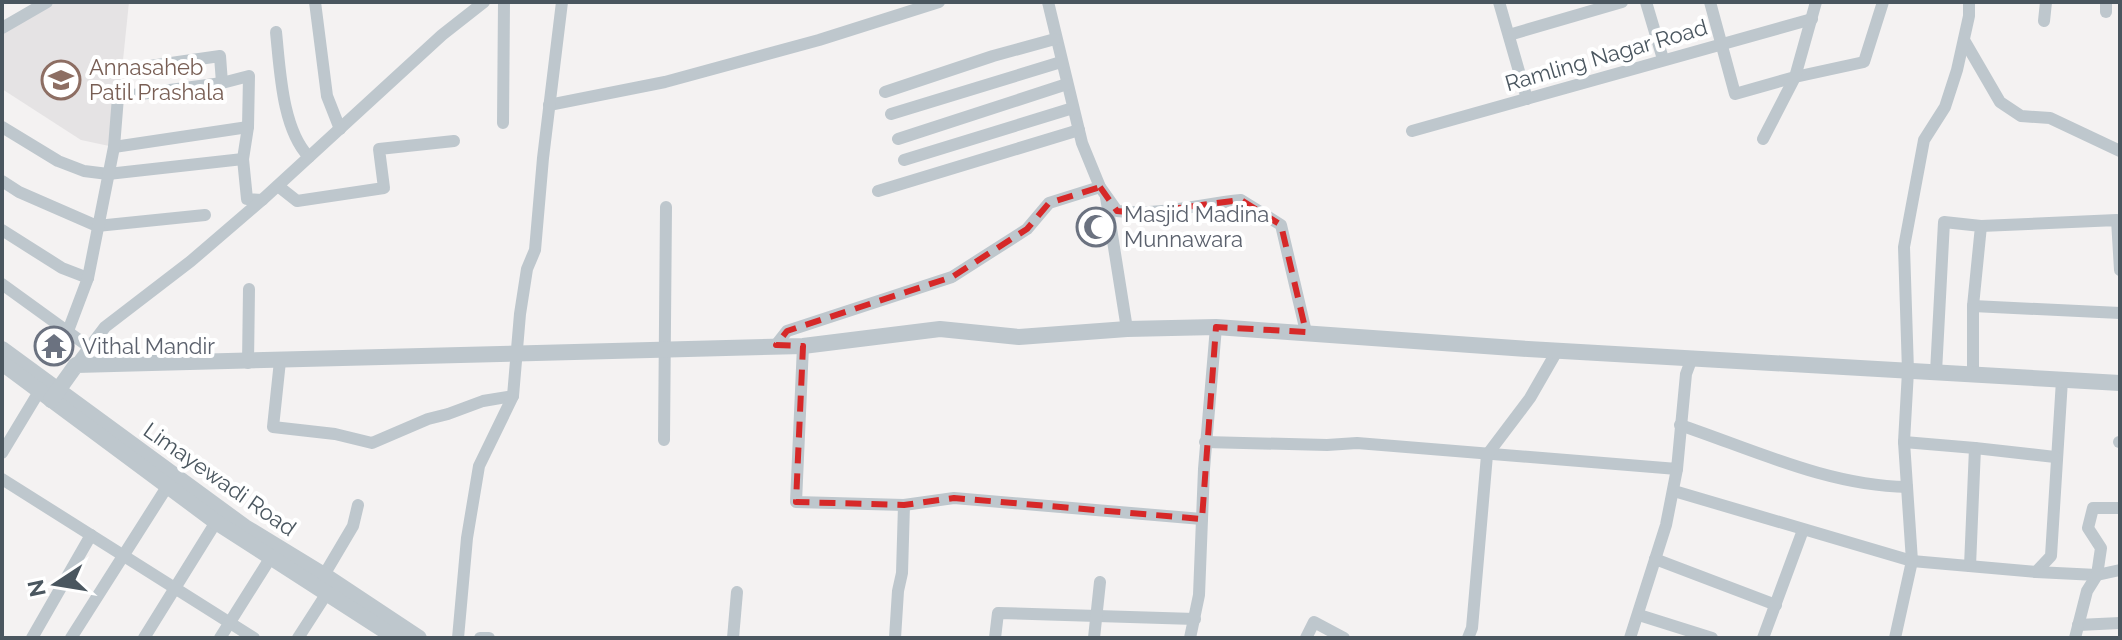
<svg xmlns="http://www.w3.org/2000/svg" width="2122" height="640" font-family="Raleway,sans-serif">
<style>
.education{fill:#e5e3e4}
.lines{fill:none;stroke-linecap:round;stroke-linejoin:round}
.minor{stroke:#bec7cd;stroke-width:12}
.tertiary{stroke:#bec7cd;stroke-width:16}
.marked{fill:none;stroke:#d62828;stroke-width:6;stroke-dasharray:16 10;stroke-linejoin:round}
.labels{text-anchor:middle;stroke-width:8;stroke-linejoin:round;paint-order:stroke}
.street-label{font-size:22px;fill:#4a565f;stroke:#fff}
.education-label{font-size:22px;fill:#785e54;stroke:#fff;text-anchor:start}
.worship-label{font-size:22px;fill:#5b616d;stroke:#fff;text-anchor:start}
</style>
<rect width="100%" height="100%" fill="#f4f2f2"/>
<path class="education" d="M 47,2 L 129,2 L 114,147 L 81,140 L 2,89 L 2,27 Z"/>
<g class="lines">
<g class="minor">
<path d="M 315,2 L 327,96 L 340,129"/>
<path d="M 1048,2 L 1082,143 L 1100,187 L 1117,211 C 1160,216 1199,204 1241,200 L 1281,225 L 1306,332"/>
<path d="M 1499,2 L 1527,99"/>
<path d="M 1646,2 L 1663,59"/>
<path d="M 1710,2 L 1735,94 L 1795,77 L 1864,62 L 1883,2"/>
<path d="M 2106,2 L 2106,12"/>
<path d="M 2044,21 L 2046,2"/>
<path d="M 2,28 L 47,2"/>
<path d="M 276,32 C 280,70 282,129 309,157"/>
<path d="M 1509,35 L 1622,2"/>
<path d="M 1964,40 L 2000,102 L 2021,116 L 2050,118 L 2120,151"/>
<path d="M 122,70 L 220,56 L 222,83 L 249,76 L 248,127 L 243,159 L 247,199 L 262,200"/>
<path d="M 885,92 L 993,56 L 1055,39"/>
<path d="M 549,105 L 665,82 L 819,40 L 939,2"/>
<path d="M 891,114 L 1061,62"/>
<path d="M 503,123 L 504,2"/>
<path d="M 2,127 L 58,161 L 84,171 L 108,174 L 243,159"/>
<path d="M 1412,131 L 1812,19"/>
<path d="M 898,139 L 1067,84"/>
<path d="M 1763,139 L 1795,77 L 1816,2"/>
<path d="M 114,147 L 248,127"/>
<path d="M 904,160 L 1073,108"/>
<path d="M 2,181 L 19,192 L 97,226 L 205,215"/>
<path d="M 278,186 L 297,201 L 384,188 L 379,149 L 454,141"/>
<path d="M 878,191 L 1079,130"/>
<path d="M 1106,197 L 1127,329"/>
<path d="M 1981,226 L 2117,220 L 2120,270"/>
<path d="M 2,230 L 62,268 L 88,278"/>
<path d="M 2,284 L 89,347"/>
<path d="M 1973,306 L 2120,313"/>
<path d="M 68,331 L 88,278 L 114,147 L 118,97 L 222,83"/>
<path d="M 776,345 L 787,331 L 952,277 L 1027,229 L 1049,203 L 1100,187"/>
<path d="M 803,346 L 796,502 L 904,505 L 954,498 L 1202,519"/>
<path d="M 280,361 L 273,427 L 335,434 L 372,443 L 428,419 L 448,414 L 483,401 L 513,396"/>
<path d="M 248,363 L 249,289"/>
<path d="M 76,365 L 105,327 L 191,261 L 262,200 L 442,35 L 484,2"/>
<path d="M 1936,372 L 1944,222 L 1981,226 L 1973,306 L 1973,374"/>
<path d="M 1680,425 C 1754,450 1829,486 1907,487"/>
<path d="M 664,440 L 666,207"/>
<path d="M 1205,442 L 1327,445 L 1357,443 L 1677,469 L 1686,374 L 1692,358"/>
<path d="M 1904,442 L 1975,448"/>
<path d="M 2119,442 L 2120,442"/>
<path d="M 2,453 L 40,390"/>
<path d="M 2,479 L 254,638"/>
<path d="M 1674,491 L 1912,561 L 2036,572 L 2051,556 L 2062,380"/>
<path d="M 1655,559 L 1776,605"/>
<path d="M 1970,566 L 1975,448 L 2055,457"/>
<path d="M 2036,572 L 2097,575 L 2101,548 L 2088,528 L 2093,508 L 2120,508"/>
<path d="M 324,575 L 353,526 L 358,505"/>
<path d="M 1639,615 L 1712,638"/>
<path d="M 2078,625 L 2120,623"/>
<path d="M 32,638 L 91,535"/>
<path d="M 71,638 L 172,479"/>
<path d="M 144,638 L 216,522"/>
<path d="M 220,638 L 271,557"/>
<path d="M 298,638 L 327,593"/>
<path d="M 458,638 L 467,538 L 479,466 L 513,396 L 520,314 L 527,269 L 535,250 L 543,158 L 562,2"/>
<path d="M 480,638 L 489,638"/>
<path d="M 733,638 L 737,592"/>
<path d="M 895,638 L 898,591 L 902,573 L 904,505"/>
<path d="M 995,638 L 998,613 L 1195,619"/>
<path d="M 1094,638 L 1100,582"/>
<path d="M 1190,638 L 1199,595 L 1204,469 L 1216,327"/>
<path d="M 1306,638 L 1314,622 L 1344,638"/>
<path d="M 1468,638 L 1472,628 L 1487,455 L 1530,398 L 1557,351"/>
<path d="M 1630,638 L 1666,525 L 1677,469"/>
<path d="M 1763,638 L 1803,530"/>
<path d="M 1895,638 L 1912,561 L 1904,442 L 1908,371 L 1904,247 L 1924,140 L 1945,107 L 1957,70 L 1969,16 L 1969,2"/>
<path d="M 2075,638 L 2087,591 L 2097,575 L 2120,570"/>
</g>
<g class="tertiary">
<path d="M 2,349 L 245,527 L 324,575 L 419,638"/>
<path d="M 2,363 L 216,522 L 396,638"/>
<path d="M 51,400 L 76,365 L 803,346 L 940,329 L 1019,337 L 1127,329 L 1216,327 L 1528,349 L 2120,383"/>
</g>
</g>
<path class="marked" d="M 1100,187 L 1117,211 L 1139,213 L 1241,200 L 1281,225 L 1306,332 L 1216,327 L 1202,519 L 954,498 L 904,505 L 796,502 L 803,346 L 776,345 L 787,331 L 952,277 L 1027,229 L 1049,203 Z"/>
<defs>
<symbol id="university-ring" viewBox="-11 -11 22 22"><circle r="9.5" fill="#fff" stroke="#8d6e63" stroke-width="1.5"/><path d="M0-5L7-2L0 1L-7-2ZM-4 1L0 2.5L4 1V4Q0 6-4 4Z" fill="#8d6e63"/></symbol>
<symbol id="mosque-ring" viewBox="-11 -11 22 22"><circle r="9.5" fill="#fff" stroke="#6b7280" stroke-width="1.5"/><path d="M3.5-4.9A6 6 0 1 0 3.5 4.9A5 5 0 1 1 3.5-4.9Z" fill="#6b7280"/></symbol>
<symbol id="temple-ring" viewBox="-11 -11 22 22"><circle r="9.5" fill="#fff" stroke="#6b7280" stroke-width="1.5"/><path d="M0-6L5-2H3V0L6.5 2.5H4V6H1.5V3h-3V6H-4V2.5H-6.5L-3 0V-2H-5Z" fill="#6b7280"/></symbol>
</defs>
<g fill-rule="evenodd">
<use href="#university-ring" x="39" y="58" width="44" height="44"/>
<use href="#mosque-ring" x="1074" y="205" width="44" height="44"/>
<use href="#temple-ring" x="32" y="324" width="44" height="44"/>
</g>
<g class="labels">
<g class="street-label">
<text transform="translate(1606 55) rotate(-16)" y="8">Ramling Nagar Road</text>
<text transform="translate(220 479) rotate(35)" y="8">Limayewadi Road</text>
</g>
<g class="education-label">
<text x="89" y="75">Annasaheb<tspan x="89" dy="25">Patil Prashala</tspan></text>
</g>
<g class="worship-label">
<text x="1124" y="222">Masjid Madina<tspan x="1124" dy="25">Munnawara</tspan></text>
<text x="82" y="354">Vithal Mandir</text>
</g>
</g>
<rect width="2122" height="640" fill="none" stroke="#4a565f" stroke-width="8"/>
<g transform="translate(56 584) rotate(258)" stroke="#ffffff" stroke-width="6" paint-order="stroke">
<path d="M0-6L14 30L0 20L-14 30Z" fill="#4a565f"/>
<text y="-12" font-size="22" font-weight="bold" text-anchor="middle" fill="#4a565f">N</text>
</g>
</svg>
